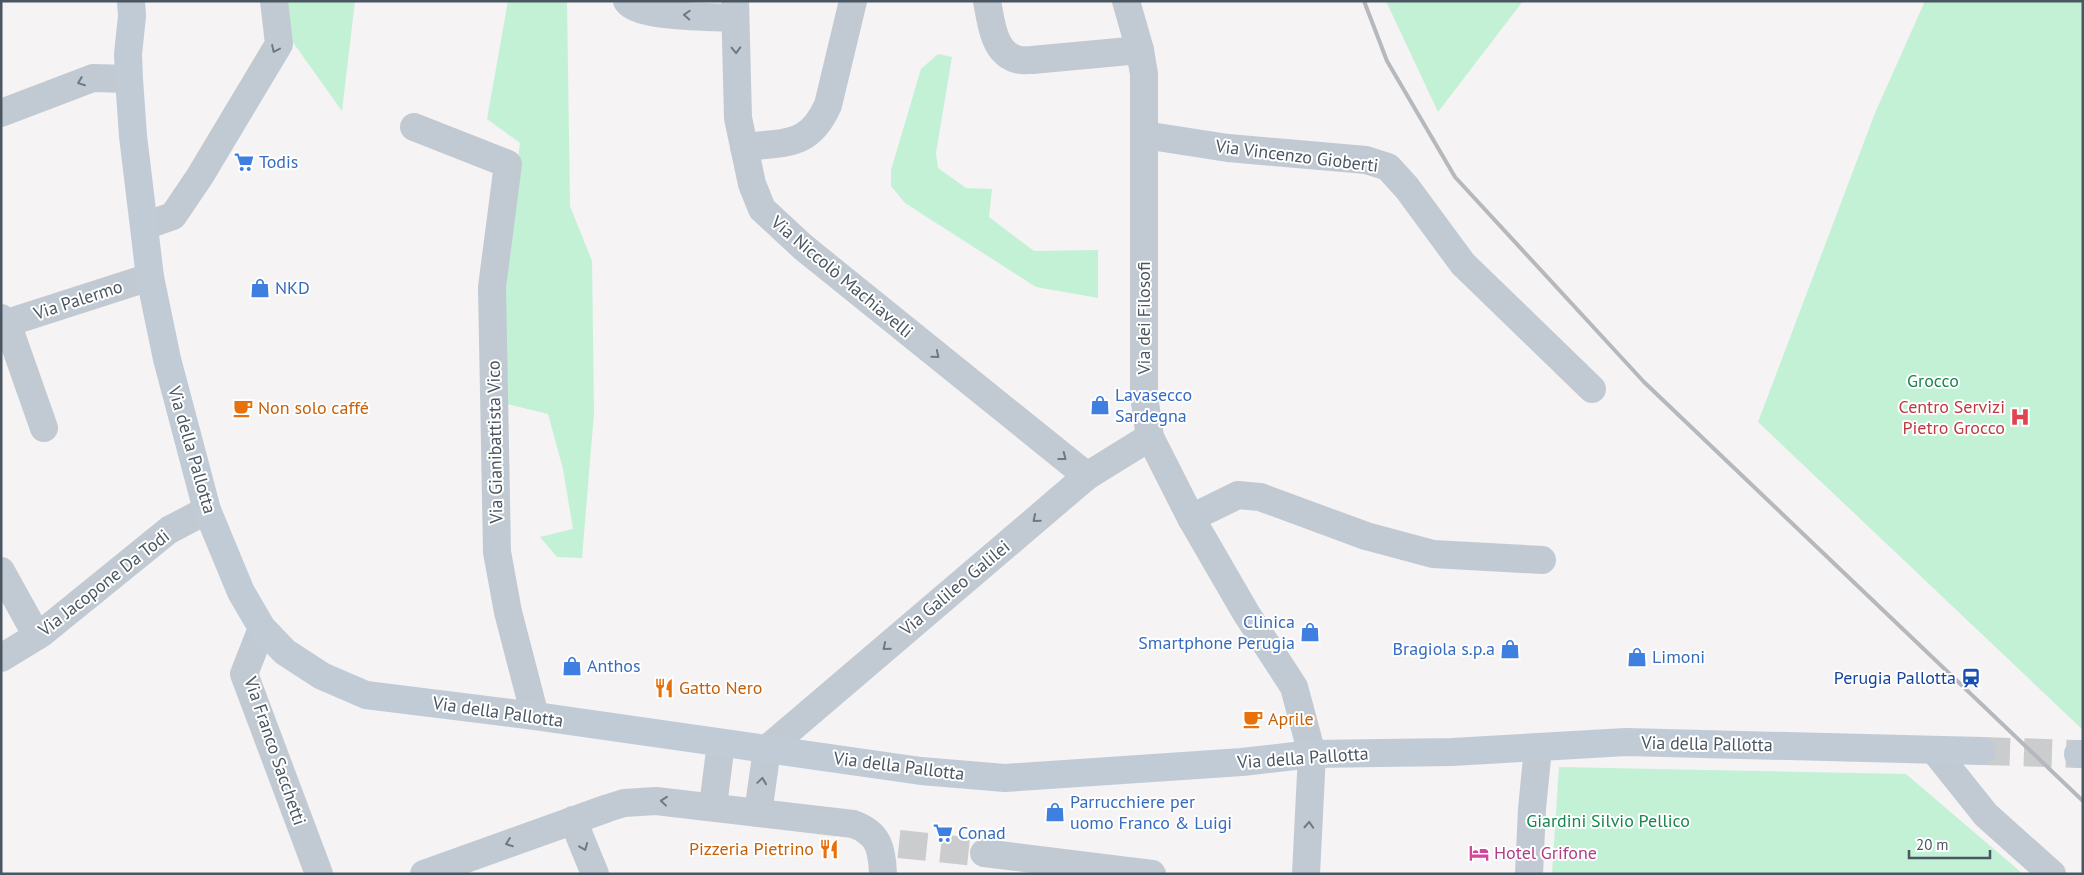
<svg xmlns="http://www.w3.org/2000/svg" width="2084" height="875" font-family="'PT Sans',sans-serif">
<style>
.green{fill:#c3f1d5}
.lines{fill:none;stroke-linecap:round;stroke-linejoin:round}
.minor-tunnel{stroke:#caccce;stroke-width:28;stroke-dasharray:28 14;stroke-linecap:butt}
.secondary-tunnel{stroke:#caccce;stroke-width:28;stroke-dasharray:28 14;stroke-linecap:butt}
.minor{stroke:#c1cad2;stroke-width:28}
.tertiary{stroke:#c1cad2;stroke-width:28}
.secondary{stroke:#c1cbd6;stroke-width:28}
.rail{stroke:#b5b8bd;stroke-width:4}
.oneway{stroke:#6e7983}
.labels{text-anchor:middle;stroke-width:4;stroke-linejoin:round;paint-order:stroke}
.street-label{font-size:18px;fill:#4a5661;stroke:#fff}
.shop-label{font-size:18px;fill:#366cbe;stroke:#fff;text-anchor:start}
.park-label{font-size:18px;fill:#17864f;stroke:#fff}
.health-label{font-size:18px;fill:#be3a42;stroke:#fff;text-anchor:end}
.food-label{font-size:18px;fill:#c56008;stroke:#fff;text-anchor:start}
.transit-label{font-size:18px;fill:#164399;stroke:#fff;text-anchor:end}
.hotel-label{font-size:18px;fill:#b23c85;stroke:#fff;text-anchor:start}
</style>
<rect width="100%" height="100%" fill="#f5f3f3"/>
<g class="green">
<path d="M 285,1 L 355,1 L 342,111 L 292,41 Z"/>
<path d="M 508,1 L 567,1 L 570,206 L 592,261 L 594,413 L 582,558 L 557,557 L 540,537 L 573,529 L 563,469 L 548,414 L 507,404 L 501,286 L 520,143 L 487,119 Z"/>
<path d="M 1386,1 L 1523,1 L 1438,112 Z"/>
<path d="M 1925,1 L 2083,1 L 2083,730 L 1758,422 L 1875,113 Z"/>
<path d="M 938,54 L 952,57 L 936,153 L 938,168 L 966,188 L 992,189 L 989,217 L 1034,251 L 1098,250 L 1098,298 L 1036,287 L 905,203 L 891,186 L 891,170 L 921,69 Z"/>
<path d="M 1559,767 L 1906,774 L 2023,874 L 1552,874 Z"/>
</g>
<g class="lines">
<path class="minor-tunnel" d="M 899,844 L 984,853"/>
<path class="secondary-tunnel" d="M 1982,751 L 2078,754"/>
<g class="minor">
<path d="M 627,1 C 637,18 715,17 735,18"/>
<path d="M 735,1 L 738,118 L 752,184 L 762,209 L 803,247 L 1087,476"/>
<path d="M 987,1 C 991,21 993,52 1016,59 C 1021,61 1027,60 1032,60 L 1140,50"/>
<path d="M 1,113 L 93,78 L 129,79"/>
<path d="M 414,127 L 508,164 L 492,287 L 497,552 L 508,612 L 535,716"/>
<path d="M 1144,135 L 1228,148 L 1366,160 L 1388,167 L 1407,188 L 1463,264 L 1592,389"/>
<path d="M 744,147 C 785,142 809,148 828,105 L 853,1"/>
<path d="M 144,226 L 173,216 L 200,176 L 279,44 L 274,1"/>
<path d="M 1,318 L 7,323 L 150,277"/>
<path d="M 7,323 L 44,428"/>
<path d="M 1191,518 L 1238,495 L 1260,497 L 1366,536 L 1433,554 L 1542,560"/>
<path d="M 1,571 L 37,636"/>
<path d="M 262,628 L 244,674 L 319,874"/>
<path d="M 1,658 L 42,633 L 169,530 L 207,510"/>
<path d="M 1934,750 L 1986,815 L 2052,874"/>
<path d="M 713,806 L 721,743"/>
<path d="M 758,813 L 767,749 L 1087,476 L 1150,437"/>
<path d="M 573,820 L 595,874"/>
<path d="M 984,853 L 1152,874"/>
<path d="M 424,874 L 608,808 L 624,803 L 656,801 L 853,824 C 879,833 882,849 883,874"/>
<path d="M 1306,874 L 1312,754"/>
<path d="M 1529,874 L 1532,809 L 1538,748"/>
</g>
<path class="tertiary" d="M 1126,1 L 1140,50 L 1144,74 L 1144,396 L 1150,437 L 1191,518 L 1246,613 L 1294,687 L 1312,754"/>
<g class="secondary">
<path d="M 131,1 L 132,16 L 128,54 L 129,79 L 133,136 L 150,277 L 167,359 L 207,510 L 241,592 L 262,628 L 285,652 L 322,676 L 366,695 L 535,716 L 921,771 L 1005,778 L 1242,762 L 1312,754 L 1452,752 L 1626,742 L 1982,751"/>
<path d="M 2078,754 L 2083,754"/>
</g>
<path class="rail" d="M 1364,1 L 1387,61 L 1455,177 L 1644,382 L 2083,801"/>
</g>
<defs><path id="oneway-chevron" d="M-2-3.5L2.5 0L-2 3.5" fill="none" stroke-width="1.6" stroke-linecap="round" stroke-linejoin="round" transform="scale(1.25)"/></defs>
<g class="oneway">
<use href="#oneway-chevron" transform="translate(687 15) rotate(-177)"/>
<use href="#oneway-chevron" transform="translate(275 49) rotate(115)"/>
<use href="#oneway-chevron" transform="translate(736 50) rotate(88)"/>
<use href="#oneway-chevron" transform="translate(81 82) rotate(159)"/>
<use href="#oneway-chevron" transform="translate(936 355) rotate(39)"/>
<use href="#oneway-chevron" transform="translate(1063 457) rotate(38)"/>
<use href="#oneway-chevron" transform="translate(1036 519) rotate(140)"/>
<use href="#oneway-chevron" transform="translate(886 647) rotate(140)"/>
<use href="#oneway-chevron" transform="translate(762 781) rotate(-82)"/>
<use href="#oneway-chevron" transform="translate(664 801) rotate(-174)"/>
<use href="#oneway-chevron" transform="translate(1309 825) rotate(-87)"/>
<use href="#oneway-chevron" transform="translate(509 843) rotate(160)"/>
<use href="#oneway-chevron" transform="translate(584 847) rotate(68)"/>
</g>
<defs>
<symbol id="supermarket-bare" viewBox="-9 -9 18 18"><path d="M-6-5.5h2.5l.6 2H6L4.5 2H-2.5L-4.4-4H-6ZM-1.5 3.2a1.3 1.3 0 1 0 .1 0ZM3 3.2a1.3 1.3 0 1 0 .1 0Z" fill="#3f7fe0" stroke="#fff" stroke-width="2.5" paint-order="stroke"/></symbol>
<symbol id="shop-bare" viewBox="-9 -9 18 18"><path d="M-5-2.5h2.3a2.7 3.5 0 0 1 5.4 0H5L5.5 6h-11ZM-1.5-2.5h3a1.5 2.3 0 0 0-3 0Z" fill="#3f7fe0" stroke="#fff" stroke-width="2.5" paint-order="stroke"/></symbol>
<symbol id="cafe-bare" viewBox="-9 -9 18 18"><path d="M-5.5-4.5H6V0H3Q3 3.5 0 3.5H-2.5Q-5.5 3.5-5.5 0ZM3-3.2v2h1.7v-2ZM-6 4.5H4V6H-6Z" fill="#e8710a" stroke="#fff" stroke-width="2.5" paint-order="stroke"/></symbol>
<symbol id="hospital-bare" viewBox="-9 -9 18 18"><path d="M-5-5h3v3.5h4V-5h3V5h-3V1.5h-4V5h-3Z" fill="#e0444e" stroke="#fff" stroke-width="2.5" paint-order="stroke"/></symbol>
<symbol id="station-bare" viewBox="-9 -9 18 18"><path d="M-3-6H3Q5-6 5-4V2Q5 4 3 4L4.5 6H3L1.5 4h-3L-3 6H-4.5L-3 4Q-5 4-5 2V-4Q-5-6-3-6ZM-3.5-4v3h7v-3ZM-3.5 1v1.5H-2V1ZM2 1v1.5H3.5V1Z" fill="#1a4fb4" stroke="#fff" stroke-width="2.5" paint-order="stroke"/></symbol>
<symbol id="restaurant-bare" viewBox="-9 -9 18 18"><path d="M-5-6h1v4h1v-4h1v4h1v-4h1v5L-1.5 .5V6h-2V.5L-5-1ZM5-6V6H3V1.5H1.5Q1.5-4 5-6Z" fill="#e8710a" stroke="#fff" stroke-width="2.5" paint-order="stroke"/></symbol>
<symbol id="hotel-bare" viewBox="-9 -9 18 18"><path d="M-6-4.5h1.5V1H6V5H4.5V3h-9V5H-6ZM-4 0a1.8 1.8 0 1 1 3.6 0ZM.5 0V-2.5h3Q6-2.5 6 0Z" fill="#d1479c" stroke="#fff" stroke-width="2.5" paint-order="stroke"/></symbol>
</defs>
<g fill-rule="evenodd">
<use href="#supermarket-bare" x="230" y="148" width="28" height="28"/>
<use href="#shop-bare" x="246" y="274" width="28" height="28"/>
<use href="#shop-bare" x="1086" y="391" width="28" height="28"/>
<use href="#cafe-bare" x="229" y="394" width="28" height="28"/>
<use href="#hospital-bare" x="2006" y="403" width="28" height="28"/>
<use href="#shop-bare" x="1296" y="618" width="28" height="28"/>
<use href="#shop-bare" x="1496" y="635" width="28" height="28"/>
<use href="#shop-bare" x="1623" y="643" width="28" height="28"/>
<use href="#shop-bare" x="558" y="652" width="28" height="28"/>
<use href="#station-bare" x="1957" y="664" width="28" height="28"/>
<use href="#restaurant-bare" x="650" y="674" width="28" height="28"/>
<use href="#cafe-bare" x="1239" y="705" width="28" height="28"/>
<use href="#shop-bare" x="1041" y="798" width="28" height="28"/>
<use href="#supermarket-bare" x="929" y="819" width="28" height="28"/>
<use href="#restaurant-bare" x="815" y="835" width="28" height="28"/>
<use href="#hotel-bare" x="1465" y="839" width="28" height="28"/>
</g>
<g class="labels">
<g class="street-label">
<text transform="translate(1297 156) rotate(7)" y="6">Via Vincenzo Gioberti</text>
<text transform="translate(842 277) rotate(40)" y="6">Via Niccolò Machiavelli</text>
<text transform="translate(78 300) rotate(-18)" y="6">Via Palermo</text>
<text transform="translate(1144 318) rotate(-90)" y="6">Via dei Filosofi</text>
<text transform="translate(495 442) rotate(-91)" y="6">Via Gianibattista Vico</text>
<text transform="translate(192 450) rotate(74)" y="6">Via della Pallotta</text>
<text transform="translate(104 583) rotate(-38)" y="6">Via Jacopone Da Todi</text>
<text transform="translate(955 588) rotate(-40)" y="6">Via Galileo Galilei</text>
<text transform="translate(498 712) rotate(8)" y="6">Via della Pallotta</text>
<text transform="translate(1707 744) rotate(1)" y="6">Via della Pallotta</text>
<text transform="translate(275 751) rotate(71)" y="6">Via Franco Sacchetti</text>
<text transform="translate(1303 758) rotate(-4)" y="6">Via della Pallotta</text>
<text transform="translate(899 766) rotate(7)" y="6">Via della Pallotta</text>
</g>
<g class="shop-label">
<text x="259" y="168">Todis</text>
<text x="275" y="294">NKD</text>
<text x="1115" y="401">Lavasecco<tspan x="1115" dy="21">Sardegna</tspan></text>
<text x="1295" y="628" text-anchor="end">Clinica<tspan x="1295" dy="21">Smartphone Perugia</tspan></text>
<text x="1495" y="655" text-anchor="end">Bragiola s.p.a</text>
<text x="1652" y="663">Limoni</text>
<text x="587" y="672">Anthos</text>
<text x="1070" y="808">Parrucchiere per<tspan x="1070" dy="21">uomo Franco &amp; Luigi</tspan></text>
<text x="958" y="839">Conad</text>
</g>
<g class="park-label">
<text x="1933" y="387">Grocco</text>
<text x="1608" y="827">Giardini Silvio Pellico</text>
</g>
<g class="health-label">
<text x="2005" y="413">Centro Servizi<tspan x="2005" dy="21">Pietro Grocco</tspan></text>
</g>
<g class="food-label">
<text x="258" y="414">Non solo caffé</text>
<text x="679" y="694">Gatto Nero</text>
<text x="1268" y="725">Aprile</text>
<text x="814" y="855" text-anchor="end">Pizzeria Pietrino</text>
</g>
<g class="transit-label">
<text x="1956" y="684">Perugia Pallotta</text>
</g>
<g class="hotel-label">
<text x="1494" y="859">Hotel Grifone</text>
</g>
</g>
<rect width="2084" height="875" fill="none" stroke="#4a5661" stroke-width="5"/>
<path d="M1909 850v8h81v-8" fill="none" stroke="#4a5661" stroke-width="2.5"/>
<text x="1916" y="850" font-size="15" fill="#4a5661" stroke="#ffffff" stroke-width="4" paint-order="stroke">20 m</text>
</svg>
